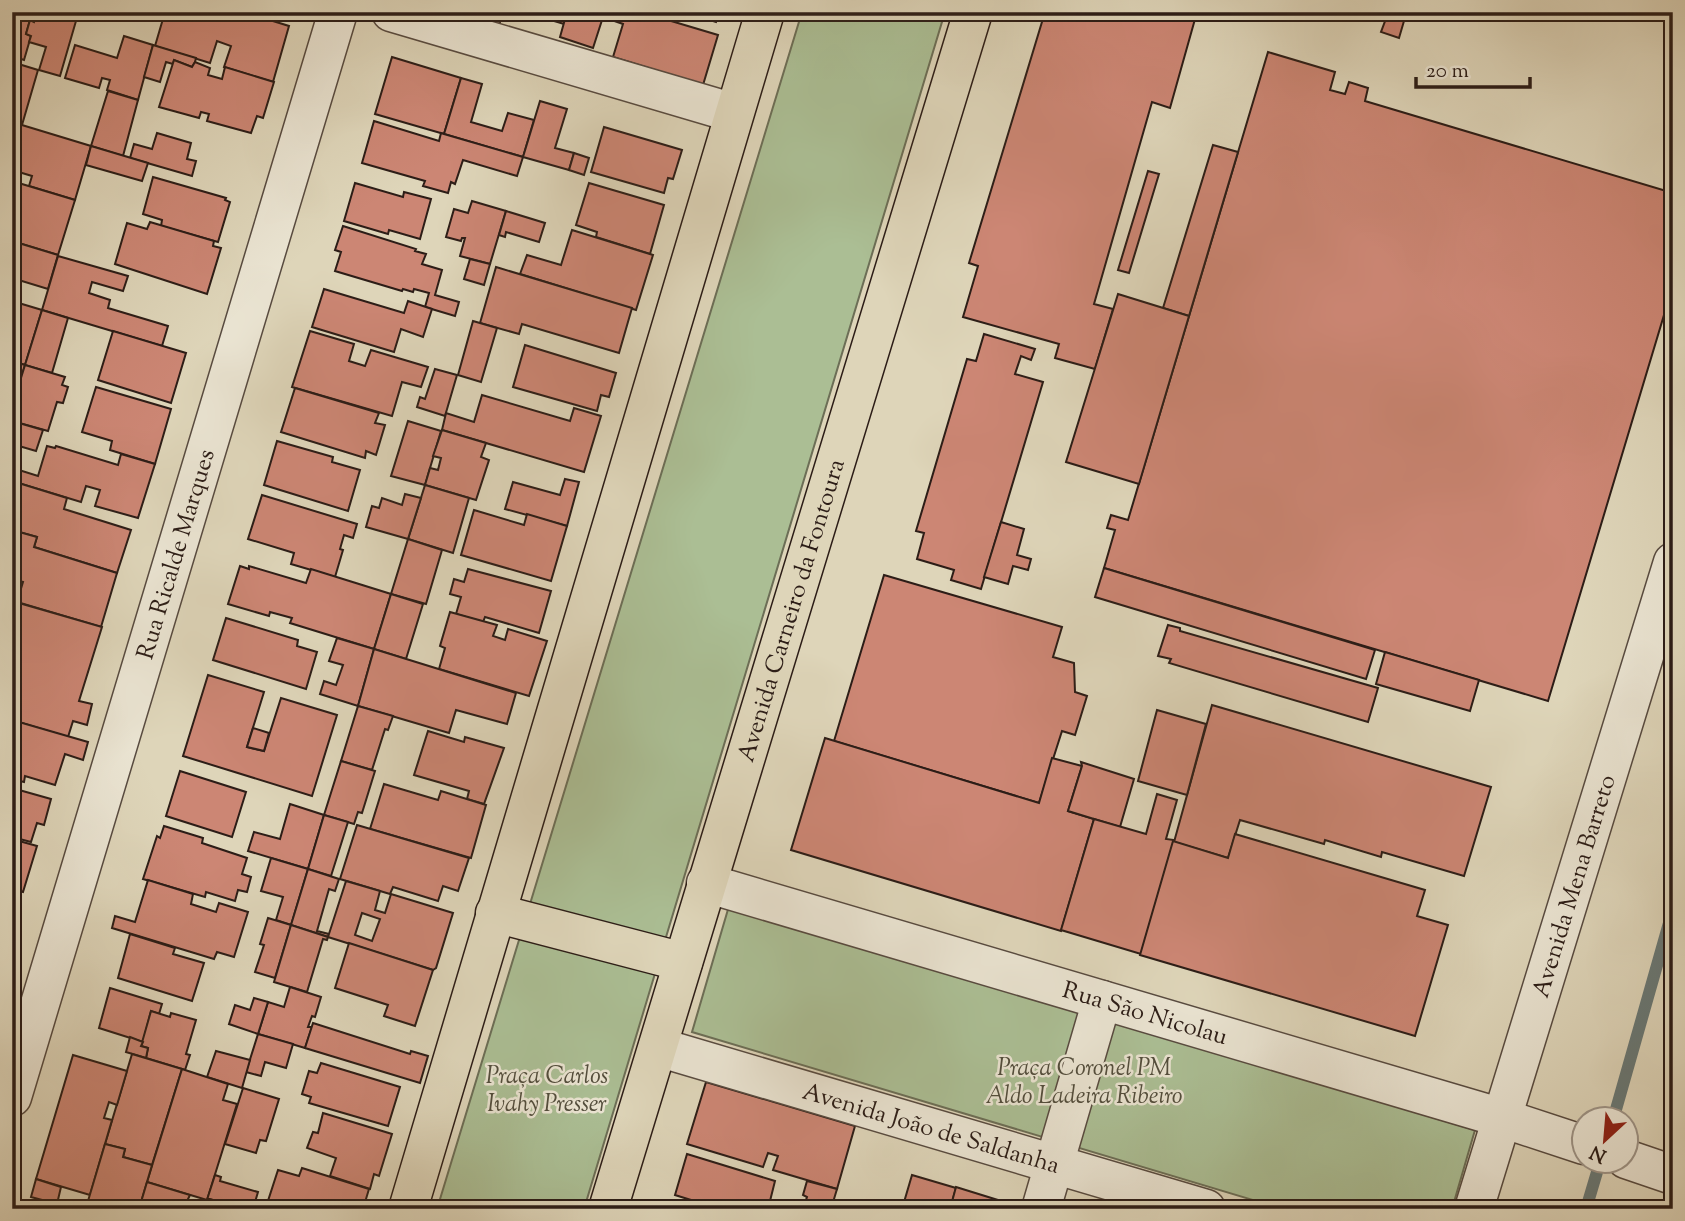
<svg xmlns="http://www.w3.org/2000/svg" width="1685" height="1221" font-family="'Sorts Mill Goudy',serif">
<style>
.green{fill:#abbe94;stroke:#6c6e56;stroke-width:2}
.lines{fill:none;stroke-linecap:round;stroke-linejoin:round}
.stream{stroke:#6a7976;stroke-width:12}
.building{fill:#cc8674;stroke:#2c1d17;stroke-width:2;fill-rule:evenodd}
.minor-casing{stroke:#584b40;stroke-width:41}
.major-casing{stroke:#2c1d17;stroke-width:41}
.minor{stroke:#eae4d2;stroke-width:38}
.major{stroke:#ded5b9;stroke-width:38}
.labels{text-anchor:middle;stroke-width:5;stroke-linejoin:round;paint-order:stroke}
.street-label{font-size:24px;fill:#2c1d17;stroke:#eae4d2}
.park-label{font-size:24px;font-style:italic;fill:#524d3c;stroke:#eae4d2}
</style>
<rect width="100%" height="100%" fill="#ded5b9"/>
<filter id="stains"><feTurbulence type="fractalNoise" baseFrequency=".00286" numOctaves="4"/><feColorMatrix values="0 0 0 0 .2 0 0 0 0 .09 0 0 0 0 .02 0 0 0 .5 -.17"/></filter>
<radialGradient id="worn" r=".72"><stop offset=".6" stop-color="#630" stop-opacity="0"/><stop offset="1" stop-color="#630" stop-opacity=".3"/></radialGradient>
<g class="green">
<path d="M 802,12 L 945,12 L 584,1209 L 437,1209 Z"/>
<path d="M 729,906 L 1475,1130 L 1452,1209 L 1283,1209 L 692,1032 Z"/>
</g>
<g class="lines">
<g class="stream">
<path d="M 1613,1120 L 1673,909"/>
<path d="M 1586,1209 L 1597,1172"/>
</g>
</g>
<g class="building">
<path d="M 12,12 L 36,14 L 34,22 L 30,20 L 26,34 L 31,36 L 24,60 L 12,56 Z"/>
<path d="M 37,12 L 47,12 L 76,21 L 60,76 L 39,70 L 46,47 L 29,42 L 31,36 L 26,34 L 30,20 L 34,22 Z"/>
<path d="M 165,12 L 244,12 L 289,26 L 273,82 L 224,67 L 231,46 L 217,41 L 210,63 L 155,46 Z"/>
<path d="M 467,12 L 503,12 L 500,22 Z"/>
<path d="M 544,12 L 567,12 L 564,24 L 544,18 Z"/>
<path d="M 567,12 L 641,12 L 718,35 L 703,85 L 613,57 L 623,24 L 603,17 L 593,48 L 560,37 Z"/>
<path d="M 685,12 L 719,12 L 716,22 Z"/>
<path d="M 1045,12 L 1165,12 L 1177,16 L 1179,12 L 1197,12 L 1170,108 L 1152,102 L 1094,304 L 1113,309 L 1095,369 L 1055,358 L 1059,344 L 963,317 L 978,266 L 969,263 Z"/>
<path d="M 1387,16 L 1404,21 L 1399,38 L 1381,32 Z"/>
<path d="M 124,36 L 153,45 L 138,100 L 107,90 L 110,80 L 102,78 L 99,88 L 65,78 L 75,45 L 117,58 Z"/>
<path d="M 153,45 L 196,58 L 195,62 L 192,67 L 174,60 L 173,64 L 166,62 L 160,82 L 144,77 Z"/>
<path d="M 1268,52 L 1335,72 L 1330,90 L 1345,94 L 1349,82 L 1368,88 L 1365,101 L 1673,193 L 1673,285 L 1548,701 L 1104,568 L 1115,530 L 1107,528 L 1111,515 L 1128,520 Z"/>
<path d="M 392,57 L 461,78 L 444,134 L 375,114 Z"/>
<path d="M 174,60 L 192,67 L 195,62 L 210,68 L 208,75 L 222,79 L 225,67 L 274,82 L 263,118 L 257,116 L 251,133 L 207,121 L 209,114 L 201,112 L 199,118 L 159,107 Z"/>
<path d="M 12,62 L 38,70 L 22,125 L 12,122 Z"/>
<path d="M 461,78 L 482,84 L 471,122 L 502,131 L 508,113 L 534,120 L 523,157 L 444,134 Z"/>
<path d="M 108,91 L 138,100 L 123,156 L 91,146 Z"/>
<path d="M 540,101 L 567,109 L 555,148 L 574,153 L 569,170 L 523,157 Z"/>
<path d="M 374,121 L 439,141 L 441,133 L 444,134 L 523,157 L 517,176 L 463,160 L 455,184 L 451,182 L 448,193 L 423,186 L 425,181 L 362,163 Z"/>
<path d="M 12,122 L 91,146 L 75,200 L 29,186 L 32,176 L 12,170 Z"/>
<path d="M 604,127 L 682,150 L 673,179 L 668,178 L 664,193 L 591,172 Z"/>
<path d="M 157,133 L 191,143 L 187,159 L 196,161 L 192,176 L 130,158 L 134,144 L 152,149 Z"/>
<path d="M 1213,145 L 1238,152 L 1189,316 L 1163,308 Z"/>
<path d="M 91,146 L 148,163 L 142,181 L 86,165 Z"/>
<path d="M 574,153 L 589,158 L 584,175 L 569,170 Z"/>
<path d="M 1148,171 L 1159,174 L 1129,273 L 1118,270 Z"/>
<path d="M 153,177 L 226,198 L 225,200 L 230,202 L 218,242 L 161,226 L 162,220 L 143,214 Z"/>
<path d="M 12,181 L 75,200 L 58,255 L 12,241 Z"/>
<path d="M 355,183 L 403,197 L 404,192 L 431,199 L 420,239 L 389,230 L 388,234 L 344,221 Z"/>
<path d="M 589,183 L 664,205 L 650,254 L 596,237 L 597,232 L 576,225 Z"/>
<path d="M 472,201 L 506,211 L 490,264 L 460,256 L 465,238 L 462,238 L 461,241 L 446,237 L 454,209 L 468,213 Z"/>
<path d="M 506,211 L 545,223 L 539,242 L 506,232 L 505,237 L 499,235 Z"/>
<path d="M 150,222 L 214,241 L 213,246 L 221,248 L 207,294 L 115,264 L 127,223 L 147,229 Z"/>
<path d="M 343,226 L 416,249 L 415,251 L 426,254 L 422,264 L 442,270 L 435,295 L 459,302 L 455,316 L 425,307 L 429,293 L 414,289 L 413,292 L 403,289 L 402,291 L 335,271 L 341,252 L 335,250 Z"/>
<path d="M 572,230 L 653,255 L 636,310 L 520,274 L 527,255 L 561,265 Z"/>
<path d="M 12,241 L 58,255 L 48,289 L 12,278 Z"/>
<path d="M 58,256 L 128,276 L 123,291 L 92,282 L 89,293 L 110,300 L 108,308 L 168,326 L 162,346 L 42,310 Z"/>
<path d="M 470,259 L 490,264 L 484,285 L 464,279 Z"/>
<path d="M 496,267 L 632,308 L 619,353 L 522,324 L 519,334 L 480,323 Z"/>
<path d="M 324,289 L 404,313 L 408,301 L 432,309 L 423,337 L 401,329 L 394,352 L 312,327 Z"/>
<path d="M 1118,294 L 1189,316 L 1139,484 L 1066,462 Z"/>
<path d="M 12,301 L 42,310 L 25,365 L 12,361 Z"/>
<path d="M 42,310 L 68,318 L 52,373 L 25,365 Z"/>
<path d="M 473,321 L 497,328 L 481,382 L 458,375 Z"/>
<path d="M 113,331 L 186,353 L 171,403 L 98,380 Z"/>
<path d="M 310,331 L 354,344 L 349,361 L 365,366 L 371,350 L 428,367 L 421,387 L 402,382 L 392,416 L 292,387 Z"/>
<path d="M 984,334 L 1035,349 L 1031,360 L 1021,356 L 1015,374 L 1043,382 L 981,589 L 951,580 L 954,570 L 917,559 L 924,533 L 916,531 L 967,359 L 976,361 Z"/>
<path d="M 525,345 L 616,373 L 609,397 L 601,395 L 597,411 L 513,387 Z"/>
<path d="M 12,361 L 25,365 L 12,407 Z"/>
<path d="M 25,365 L 65,377 L 62,385 L 68,387 L 63,403 L 57,402 L 48,431 L 12,421 L 12,407 Z"/>
<path d="M 435,369 L 457,375 L 445,416 L 417,407 L 420,397 L 425,399 Z"/>
<path d="M 96,387 L 171,409 L 155,464 L 110,450 L 112,441 L 82,432 Z"/>
<path d="M 295,388 L 379,413 L 375,423 L 385,425 L 376,455 L 366,451 L 365,458 L 281,432 Z"/>
<path d="M 482,395 L 570,421 L 574,408 L 601,416 L 584,472 L 442,430 L 446,413 L 474,422 Z"/>
<path d="M 12,421 L 43,430 L 36,451 L 12,444 Z"/>
<path d="M 408,421 L 441,431 L 425,485 L 391,476 Z"/>
<path d="M 442,430 L 486,443 L 481,457 L 489,460 L 476,500 L 425,485 L 430,468 L 438,470 L 441,458 L 433,456 Z"/>
<path d="M 277,441 L 333,457 L 332,462 L 360,470 L 348,511 L 264,485 Z"/>
<path d="M 47,446 L 55,448 L 56,446 L 118,465 L 121,454 L 155,464 L 138,518 L 95,506 L 100,490 L 86,486 L 81,502 L 15,482 L 19,470 L 38,476 Z"/>
<path d="M 565,479 L 579,482 L 567,526 L 505,509 L 513,482 L 560,495 Z"/>
<path d="M 12,481 L 67,498 L 64,509 L 131,530 L 117,573 L 34,547 L 37,537 L 12,530 Z"/>
<path d="M 425,485 L 469,498 L 453,553 L 408,539 Z"/>
<path d="M 405,494 L 421,498 L 408,539 L 366,527 L 372,506 L 379,508 L 382,498 L 402,505 Z"/>
<path d="M 262,495 L 357,524 L 353,538 L 344,535 L 340,549 L 343,550 L 335,577 L 291,564 L 294,553 L 248,539 Z"/>
<path d="M 474,510 L 524,525 L 527,514 L 567,526 L 551,581 L 461,555 Z"/>
<path d="M 1001,522 L 1024,529 L 1017,555 L 1031,559 L 1028,570 L 1013,566 L 1008,584 L 984,577 Z"/>
<path d="M 12,530 L 37,537 L 34,547 L 117,573 L 101,627 L 17,602 L 23,582 L 12,579 Z"/>
<path d="M 408,539 L 442,550 L 426,604 L 391,594 Z"/>
<path d="M 240,566 L 249,569 L 249,566 L 306,583 L 311,569 L 391,594 L 374,649 L 290,623 L 292,618 L 270,612 L 269,616 L 228,604 Z"/>
<path d="M 1104,568 L 1375,650 L 1366,679 L 1095,597 Z"/>
<path d="M 468,569 L 551,591 L 539,633 L 485,617 L 483,622 L 456,614 L 461,597 L 450,594 L 454,579 L 464,582 Z"/>
<path d="M 884,575 L 1062,627 L 1053,657 L 1074,663 L 1075,692 L 1087,696 L 1075,735 L 1062,731 L 1039,803 L 834,741 Z"/>
<path d="M 391,594 L 423,604 L 406,659 L 374,649 Z"/>
<path d="M 12,601 L 102,627 L 79,701 L 92,704 L 87,725 L 73,721 L 68,737 L 12,720 Z"/>
<path d="M 450,612 L 497,625 L 493,636 L 505,640 L 508,629 L 547,641 L 529,696 L 439,669 L 445,648 L 440,646 Z"/>
<path d="M 226,618 L 298,640 L 297,646 L 317,652 L 306,689 L 213,660 Z"/>
<path d="M 1168,625 L 1180,628 L 1180,631 L 1378,688 L 1368,722 L 1169,663 L 1171,659 L 1158,656 Z"/>
<path d="M 337,638 L 374,649 L 358,706 L 320,694 L 324,681 L 336,685 L 343,665 L 329,661 Z"/>
<path d="M 374,649 L 516,693 L 507,724 L 456,710 L 449,733 L 358,706 Z"/>
<path d="M 1385,652 L 1479,680 L 1470,711 L 1376,684 Z"/>
<path d="M 208,675 L 264,692 L 247,747 L 264,751 L 281,698 L 337,715 L 312,796 L 183,756 Z"/>
<path d="M 1212,705 L 1491,787 L 1464,876 L 1382,852 L 1381,857 L 1325,840 L 1324,844 L 1240,820 L 1228,858 L 1174,842 Z"/>
<path d="M 358,706 L 393,716 L 388,730 L 385,729 L 372,770 L 341,761 Z"/>
<path d="M 1157,710 L 1206,724 L 1187,795 L 1138,781 Z"/>
<path d="M 12,720 L 88,742 L 83,760 L 65,754 L 55,785 L 25,776 L 24,782 L 12,779 Z"/>
<path d="M 253,728 L 269,733 L 264,751 L 247,747 Z"/>
<path d="M 428,731 L 464,742 L 465,737 L 504,748 L 484,804 L 467,799 L 469,791 L 414,775 Z"/>
<path d="M 825,738 L 1039,803 L 1052,758 L 1082,766 L 1068,811 L 1094,819 L 1061,931 L 791,850 Z"/>
<path d="M 341,761 L 375,771 L 362,813 L 358,812 L 354,824 L 324,815 Z"/>
<path d="M 1081,762 L 1134,779 L 1120,827 L 1068,811 L 1082,766 Z"/>
<path d="M 180,771 L 246,792 L 232,837 L 166,816 Z"/>
<path d="M 384,784 L 438,800 L 441,791 L 486,805 L 471,858 L 370,829 Z"/>
<path d="M 12,788 L 51,799 L 44,825 L 37,823 L 31,842 L 12,837 Z"/>
<path d="M 1157,794 L 1177,800 L 1166,839 L 1174,840 L 1141,954 L 1061,930 L 1094,819 L 1146,834 Z"/>
<path d="M 290,804 L 324,815 L 308,869 L 248,851 L 254,832 L 280,839 Z"/>
<path d="M 324,815 L 348,822 L 331,876 L 308,869 Z"/>
<path d="M 357,825 L 469,858 L 458,891 L 443,886 L 438,901 L 393,887 L 390,894 L 340,879 Z"/>
<path d="M 164,826 L 203,838 L 202,843 L 247,858 L 242,874 L 251,877 L 247,892 L 238,890 L 235,901 L 206,892 L 205,897 L 143,879 L 157,836 L 160,838 Z"/>
<path d="M 1235,834 L 1425,890 L 1417,916 L 1448,925 L 1415,1036 L 1140,955 L 1173,841 L 1228,858 Z"/>
<path d="M 12,839 L 37,846 L 23,892 L 12,889 Z"/>
<path d="M 271,858 L 308,869 L 291,925 L 276,920 L 283,897 L 261,891 Z"/>
<path d="M 308,869 L 339,879 L 335,891 L 329,889 L 317,931 L 329,934 L 328,937 L 291,925 Z"/>
<path d="M 148,880 L 193,894 L 191,904 L 216,912 L 219,903 L 248,912 L 234,957 L 217,952 L 214,959 L 112,928 L 115,916 L 135,922 Z"/>
<path d="M 346,881 L 380,891 L 375,910 L 385,913 L 391,894 L 453,913 L 436,968 L 433,970 L 328,937 ZM 362,913 L 380,919 L 372,941 L 355,935 Z"/>
<path d="M 12,899 L 18,900 L 12,918 Z"/>
<path d="M 268,918 L 291,925 L 275,978 L 255,972 L 264,945 L 260,944 Z"/>
<path d="M 291,925 L 328,937 L 327,940 L 323,939 L 307,992 L 274,982 Z"/>
<path d="M 130,934 L 175,948 L 173,954 L 204,963 L 192,1001 L 118,978 Z"/>
<path d="M 349,943 L 433,970 L 415,1026 L 384,1016 L 388,1005 L 335,988 Z"/>
<path d="M 290,987 L 321,997 L 315,1017 L 312,1016 L 308,1027 L 312,1027 L 305,1048 L 258,1034 L 268,1002 L 284,1007 Z"/>
<path d="M 110,988 L 162,1004 L 159,1014 L 151,1011 L 143,1042 L 99,1028 Z"/>
<path d="M 254,998 L 268,1002 L 258,1034 L 229,1024 L 235,1005 L 250,1010 Z"/>
<path d="M 151,1011 L 170,1017 L 171,1013 L 196,1020 L 186,1054 L 190,1055 L 185,1070 L 146,1058 L 148,1048 L 141,1046 Z"/>
<path d="M 313,1023 L 410,1054 L 411,1051 L 428,1056 L 420,1083 L 305,1048 Z"/>
<path d="M 258,1034 L 293,1044 L 286,1068 L 265,1062 L 261,1076 L 246,1072 Z"/>
<path d="M 130,1037 L 143,1042 L 141,1046 L 148,1048 L 146,1058 L 126,1052 Z"/>
<path d="M 216,1051 L 250,1060 L 242,1088 L 207,1077 Z"/>
<path d="M 132,1054 L 182,1069 L 152,1165 L 123,1157 L 125,1149 L 105,1144 Z"/>
<path d="M 73,1055 L 127,1071 L 117,1105 L 109,1102 L 104,1118 L 112,1120 L 90,1195 L 36,1179 Z"/>
<path d="M 321,1063 L 400,1087 L 388,1126 L 309,1103 L 311,1097 L 302,1094 L 309,1071 L 317,1073 Z"/>
<path d="M 182,1069 L 228,1084 L 223,1100 L 237,1104 L 207,1200 L 147,1182 Z"/>
<path d="M 706,1082 L 855,1126 L 837,1189 L 773,1170 L 778,1156 L 768,1153 L 763,1167 L 687,1144 Z"/>
<path d="M 243,1088 L 279,1099 L 266,1141 L 260,1140 L 256,1153 L 225,1144 Z"/>
<path d="M 323,1113 L 392,1134 L 379,1176 L 374,1174 L 370,1189 L 330,1176 L 336,1158 L 307,1148 L 313,1132 L 318,1133 Z"/>
<path d="M 105,1144 L 125,1149 L 123,1157 L 152,1165 L 139,1209 L 112,1209 L 88,1201 Z"/>
<path d="M 687,1154 L 775,1181 L 768,1209 L 720,1209 L 675,1195 Z"/>
<path d="M 302,1168 L 369,1189 L 363,1209 L 281,1209 L 267,1204 L 278,1170 L 299,1176 Z"/>
<path d="M 215,1175 L 221,1177 L 220,1181 L 258,1192 L 253,1209 L 245,1209 L 209,1199 L 205,1206 Z"/>
<path d="M 912,1175 L 956,1188 L 950,1209 L 902,1209 Z"/>
<path d="M 36,1179 L 61,1187 L 57,1204 L 31,1197 Z"/>
<path d="M 807,1181 L 837,1189 L 831,1209 L 803,1209 L 807,1197 L 803,1195 Z"/>
<path d="M 147,1182 L 190,1195 L 187,1201 L 205,1206 L 204,1209 L 139,1209 Z"/>
<path d="M 956,1187 L 1014,1205 L 1013,1209 L 950,1209 Z"/>
<path d="M 209,1199 L 225,1203 L 223,1209 L 206,1209 Z"/>
</g>
<g class="lines">
<defs>
<g id="minor">
<path d="M 391,12 L 734,113"/>
<path id="s1" d="M 706,883 L 1502,1118 L 1584,1145"/>
<path id="s2" d="M 658,1047 L 1206,1209"/>
<path id="s3" d="M 12,1097 L 338,12"/>
<path d="M 1626,1159 L 1673,1175"/>
<path d="M 1041,1209 L 1102,1000"/>
<path id="s4" d="M 1474,1209 L 1673,562"/>
</g>
<g id="major">
<path d="M 495,913 L 683,962"/>
<path d="M 408,1209 L 765,12"/>
<path id="s5" d="M 608,1209 L 973,12"/>
</g>
</defs>
<use href="#minor" class="minor-casing"/>
<use href="#major" class="major-casing"/>
<use href="#minor" class="minor"/>
<use href="#major" class="major"/>
</g>
<g class="labels">
<g class="street-label">
<text dy="8" stroke="none"><textPath href="#s3" startOffset="567">Rua Ricalde Marques</textPath></text>
<text dy="8" stroke="none"><textPath href="#s5" startOffset="626">Avenida Carneiro da Fontoura</textPath></text>
<text dy="8" stroke="none"><textPath href="#s4" startOffset="338">Avenida Mena Barreto</textPath></text>
<text dy="8" stroke="none"><textPath href="#s1" startOffset="458">Rua São Nicolau</textPath></text>
<text dy="8" stroke="none"><textPath href="#s2" startOffset="285">Avenida João de Saldanha</textPath></text>
</g>
<g class="park-label">
<text x="1084" y="1075">Praça Coronel PM<tspan x="1084" dy="28">Aldo Ladeira Ribeiro</tspan></text>
<text x="547" y="1083">Praça Carlos<tspan x="547" dy="28">Ivahy Presser</tspan></text>
</g>
</g>
<rect width="1685" height="1221" fill="none" stroke="#ded5b9" stroke-width="42"/>
<rect x="14" y="14" width="1657" height="1193" fill="none" stroke="#2c1d17" stroke-width="3.5"/>
<rect x="21" y="21" width="1643" height="1179" fill="none" stroke="#2c1d17" stroke-width="2"/>
<g transform="translate(1605 1140) rotate(206)"><circle r="33" fill="#eae4d2" stroke="#9e9487" stroke-width="2"/>
<path d="M0-5L12 26L0 18L-12 26Z" fill="#8f2418"/>
<text y="-10" font-size="19" font-weight="bold" text-anchor="middle" fill="#2c1d17">N</text>
</g>
<path d="M1416 77v10h114v-10" fill="none" stroke="#2c1d17" stroke-width="3.5"/>
<text x="1426" y="77" font-size="21" fill="#2c1d17" stroke="#eae4d2" stroke-width="5" paint-order="stroke">20 m</text>
<rect width="100%" height="100%" filter="url(#stains)"/>
<rect width="100%" height="100%" fill="url(#worn)"/>
</svg>
